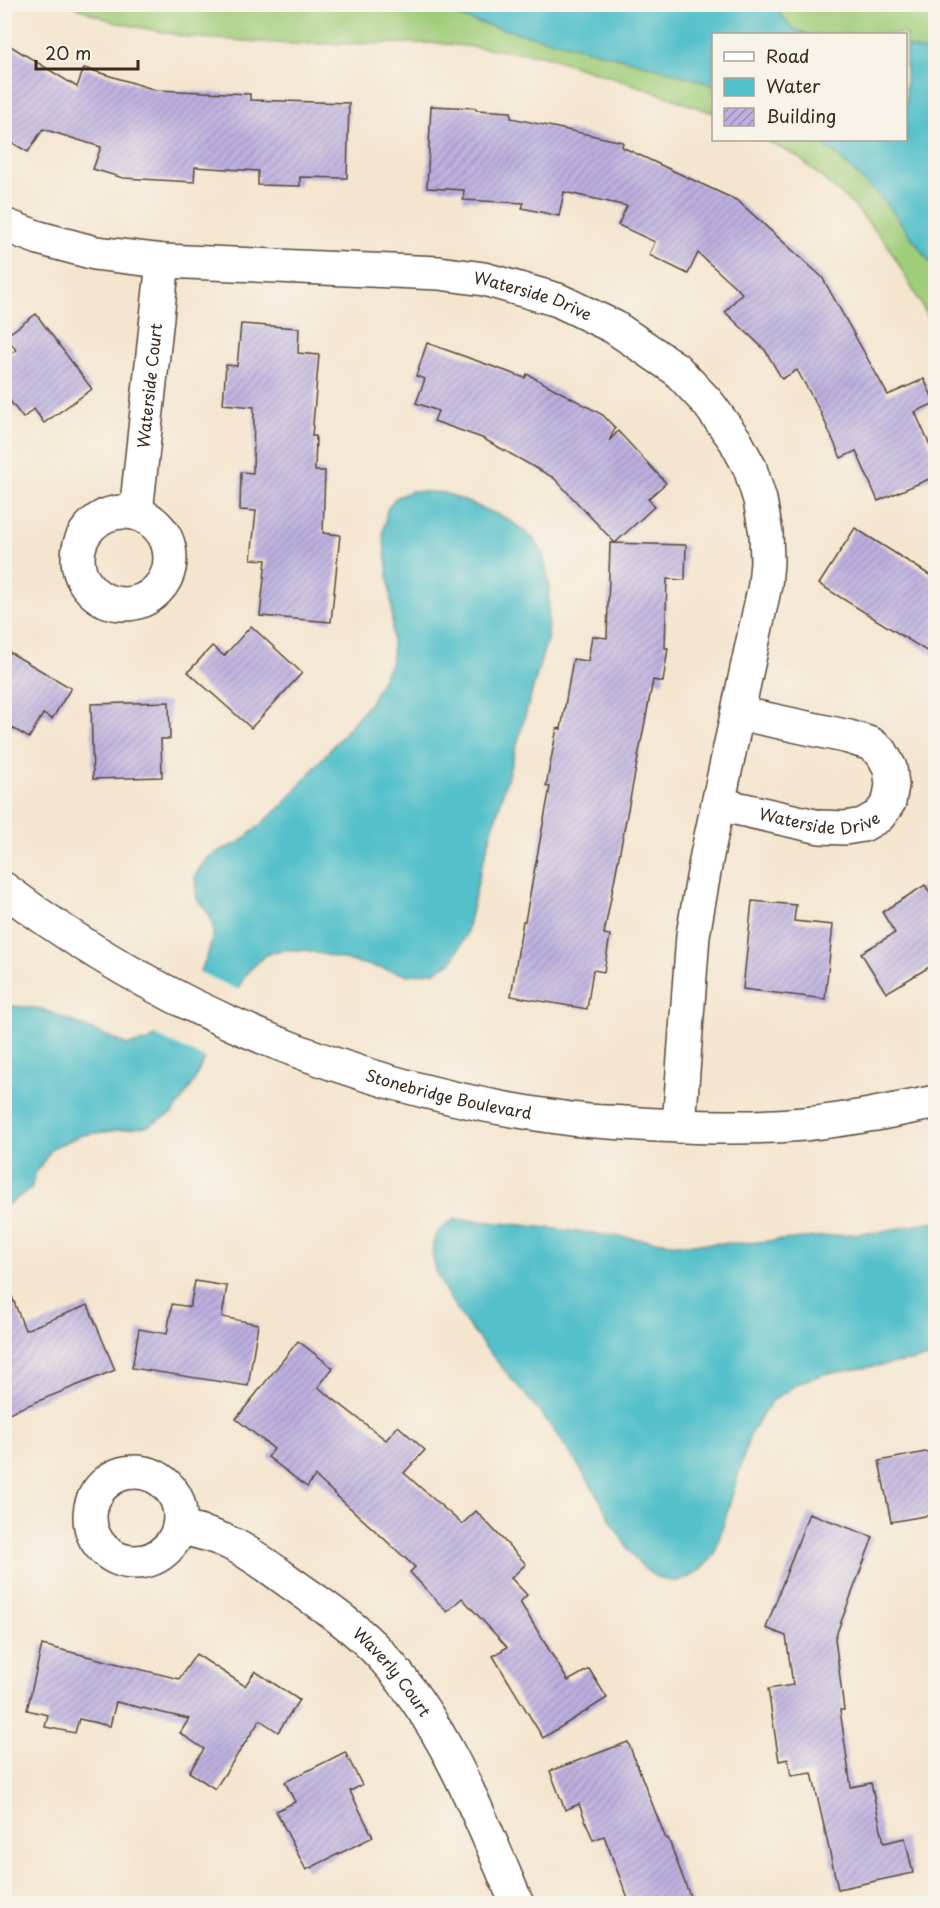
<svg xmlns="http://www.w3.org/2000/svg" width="940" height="1908" font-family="'Playpen Sans',sans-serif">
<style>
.grass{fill:#a0cd7a;stroke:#6e7c4c;stroke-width:1.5}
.water{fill:#52c0ca;stroke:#467574;stroke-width:1.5}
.pier{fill:#f4e5cf}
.building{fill:url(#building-hatch)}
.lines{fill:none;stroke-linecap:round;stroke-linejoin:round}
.minor-casing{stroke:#574639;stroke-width:36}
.minor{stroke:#fff;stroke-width:33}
.labels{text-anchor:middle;stroke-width:4.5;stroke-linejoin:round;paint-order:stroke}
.street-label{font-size:16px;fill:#3b2a1e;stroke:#f7f3e8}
</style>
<defs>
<pattern id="building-hatch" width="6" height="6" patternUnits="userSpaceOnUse" patternTransform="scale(1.5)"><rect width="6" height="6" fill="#bdb0e0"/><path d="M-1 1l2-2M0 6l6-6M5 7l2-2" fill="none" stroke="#9b8fb5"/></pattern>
</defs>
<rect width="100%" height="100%" fill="#f7f3e8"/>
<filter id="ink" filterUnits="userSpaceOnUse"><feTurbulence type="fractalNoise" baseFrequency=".0167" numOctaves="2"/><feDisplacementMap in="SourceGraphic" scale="12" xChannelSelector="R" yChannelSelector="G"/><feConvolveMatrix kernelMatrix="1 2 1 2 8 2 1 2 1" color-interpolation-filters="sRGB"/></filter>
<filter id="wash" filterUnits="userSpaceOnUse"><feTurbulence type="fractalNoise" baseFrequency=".008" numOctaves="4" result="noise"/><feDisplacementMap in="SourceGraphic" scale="24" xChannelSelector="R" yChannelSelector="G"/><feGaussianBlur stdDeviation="1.35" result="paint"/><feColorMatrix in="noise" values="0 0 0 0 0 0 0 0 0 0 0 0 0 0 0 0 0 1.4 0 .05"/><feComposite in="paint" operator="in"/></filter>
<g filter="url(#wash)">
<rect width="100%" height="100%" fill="#f4e5cf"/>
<path class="grass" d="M 70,5 L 935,5 L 935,329 L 887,244 L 852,204 L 798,157 L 765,140 L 906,140 L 906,34 L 714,34 L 713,113 L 638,86 L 542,55 L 438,43 L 291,44 L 187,37 L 114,22 Z"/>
<g class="water">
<path d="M 434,5 L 773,5 L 792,28 L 808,34 L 714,34 L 713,85 C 656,66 598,52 540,38 C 509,30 461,21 434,5 Z"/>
<path d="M 906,46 L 935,54 L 935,269 L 887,204 L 839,157 L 816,140 L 906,140 Z"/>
<path d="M 411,491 L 445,493 L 506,518 L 532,537 L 543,553 L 549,582 L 548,636 L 480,873 L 466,935 L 452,961 L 437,971 L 409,975 L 305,950 L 281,950 L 265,955 L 245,975 L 191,1087 L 173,1113 L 147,1126 L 82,1135 L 52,1148 L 35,1174 L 31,1189 L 5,1206 L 5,1005 L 42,1009 L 128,1045 L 147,1042 L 173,1025 L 207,957 L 214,931 L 209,914 L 197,899 L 195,876 L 206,859 L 221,850 L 239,843 L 281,807 L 369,704 L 392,660 L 392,608 L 383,533 L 387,510 L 395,498 Z"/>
<path d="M 456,1219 L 531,1226 L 679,1244 L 745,1243 L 877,1232 L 935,1222 L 935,1357 L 824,1374 L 798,1383 L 771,1402 L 751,1432 L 714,1556 C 699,1572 682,1588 659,1578 C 633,1568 614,1524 600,1500 C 584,1473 566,1446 547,1421 C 517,1382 439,1304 433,1258 C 430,1238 439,1227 456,1219 Z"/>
</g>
<path class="pier" d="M 197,971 L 241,991 L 208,1060 L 153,1034 L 171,1023 Z"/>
<g id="blocks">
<g class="building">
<path d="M 4,42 L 77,87 L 84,68 L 156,90 L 250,94 L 250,100 L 349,103 L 347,178 L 300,177 L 300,186 L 258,185 L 258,171 L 195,167 L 194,182 L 123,178 L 93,169 L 101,147 L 43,129 L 28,152 L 4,138 Z"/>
<path d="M 431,106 L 476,108 L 476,110 L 511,112 L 511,118 L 623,142 L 622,147 L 738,201 L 822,277 L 888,395 L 924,379 L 935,403 L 915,412 L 936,459 L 936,476 L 878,501 L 856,451 L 841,458 L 820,411 L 797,370 L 782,379 L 765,350 L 725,312 L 742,293 L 698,253 L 688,274 L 649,255 L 655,242 L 618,225 L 627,206 L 564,192 L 559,216 L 522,208 L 524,203 L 463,200 L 464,190 L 427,188 Z"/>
<path d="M 36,314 L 92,389 L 44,423 L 34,409 L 23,418 L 4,393 L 4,358 L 16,350 L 6,336 Z"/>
<path d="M 241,324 L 299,328 L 298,353 L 319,355 L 312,436 L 316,436 L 315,471 L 325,471 L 323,533 L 340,535 L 331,622 L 260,616 L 266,560 L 251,559 L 256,511 L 240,510 L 241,472 L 253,473 L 254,407 L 223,404 L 226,365 L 237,366 Z"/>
<path d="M 427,343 L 525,378 L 527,374 L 603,415 L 615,428 L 609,441 L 618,431 L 666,483 L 648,499 L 655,506 L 615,543 L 554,478 L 482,438 L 434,421 L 438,411 L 416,403 L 425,379 L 416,376 Z"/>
<path d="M 855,528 L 936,579 L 936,657 L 819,584 Z"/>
<path d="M 610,543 L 686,545 L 685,580 L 667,579 L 665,648 L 668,648 L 663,682 L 653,680 L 604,934 L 610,935 L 604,972 L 593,970 L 587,1009 L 511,996 L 523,921 L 525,921 L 550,787 L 546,786 L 557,728 L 561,729 L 573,659 L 588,661 L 592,636 L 607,638 Z"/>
<path d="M 251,626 L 302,673 L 251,728 L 188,672 L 212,646 L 224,656 Z"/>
<path d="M 4,649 L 71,688 L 52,719 L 43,714 L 29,738 L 4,723 Z"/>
<path d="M 169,702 L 170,739 L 161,739 L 162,777 L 93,779 L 91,704 Z"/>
<path d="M 925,885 L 936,902 L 936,963 L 886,993 L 861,953 L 895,933 L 882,912 Z"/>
<path d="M 752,901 L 796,905 L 794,921 L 833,925 L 825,999 L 743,989 Z"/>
<path d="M 195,1281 L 227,1286 L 222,1317 L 258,1324 L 248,1386 L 132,1368 L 139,1329 L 167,1334 L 172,1304 L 190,1307 Z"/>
<path d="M 4,1284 L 7,1284 L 25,1330 L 88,1305 L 115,1370 L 4,1415 Z"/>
<path d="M 298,1341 L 333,1368 L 318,1387 L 386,1440 L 398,1426 L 425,1450 L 404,1473 L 462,1524 L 476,1511 L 526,1564 L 511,1578 L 527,1595 L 520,1602 L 568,1681 L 589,1669 L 607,1698 L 543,1738 L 493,1656 L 507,1647 L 462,1598 L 447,1612 L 410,1572 L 415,1567 L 315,1476 L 307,1487 L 268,1457 L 274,1449 L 236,1419 Z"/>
<path d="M 936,1450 L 936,1514 L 891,1522 L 879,1461 Z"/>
<path d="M 809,1513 L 873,1537 L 835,1638 L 844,1710 L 840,1710 L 851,1787 L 871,1783 L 884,1843 L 905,1838 L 913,1873 L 838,1889 L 812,1773 L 791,1776 L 788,1759 L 779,1761 L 768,1689 L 793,1685 L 786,1636 L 766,1628 Z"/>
<path d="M 42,1645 L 179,1679 L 196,1654 L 245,1686 L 255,1671 L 299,1700 L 278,1732 L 260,1720 L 215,1789 L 189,1772 L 204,1749 L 180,1733 L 189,1719 L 116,1702 L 110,1726 L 79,1719 L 75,1733 L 45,1727 L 48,1715 L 27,1710 Z"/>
<path d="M 628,1742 L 666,1839 L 668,1838 L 693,1904 L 630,1904 L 604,1836 L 593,1840 L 579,1804 L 565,1810 L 550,1771 Z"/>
<path d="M 345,1752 L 362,1785 L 350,1791 L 373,1837 L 306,1870 L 276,1811 L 295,1802 L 285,1782 Z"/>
</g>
</g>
</g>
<g filter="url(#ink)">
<use href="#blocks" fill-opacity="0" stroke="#574639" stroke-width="1.5"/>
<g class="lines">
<defs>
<g id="minor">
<path id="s1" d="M 4,225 L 39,238 L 95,253 L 163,261 L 439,273 L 484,279 L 558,300 L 614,327 L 676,369 L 708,403 L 735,440 L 750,468 L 760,500 L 766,533 L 767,562 L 765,585 L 707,855 L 693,935 L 679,1126"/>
<circle cx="124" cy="558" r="46"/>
<path id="s2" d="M 136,513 L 163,261"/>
<path id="s3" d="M 718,804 L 820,827 L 845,828 L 863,825 L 879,816 L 889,802 L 892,785 L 890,768 L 882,753 L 871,744 L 849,737 L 738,713"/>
<path id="s4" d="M 4,889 C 169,1014 366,1093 571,1119 C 594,1122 617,1122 640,1124 C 695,1127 749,1129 804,1124 C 848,1120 892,1111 936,1102"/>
<circle cx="135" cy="1517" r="45"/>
<path id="s5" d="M 179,1528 C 229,1536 251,1554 291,1583 C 322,1605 355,1627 380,1654 C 445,1724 480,1817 517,1904"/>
</g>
</defs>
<use href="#minor" class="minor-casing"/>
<use href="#minor" class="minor"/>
</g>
</g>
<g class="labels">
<g class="street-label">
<text dy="6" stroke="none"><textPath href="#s1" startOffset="537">Waterside Drive</textPath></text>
<text dy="6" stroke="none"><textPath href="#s2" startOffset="128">Waterside Court</textPath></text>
<text dy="6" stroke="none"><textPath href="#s3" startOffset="104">Waterside Drive</textPath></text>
<text dy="6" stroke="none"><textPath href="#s4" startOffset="494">Stonebridge Boulevard</textPath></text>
<text dy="6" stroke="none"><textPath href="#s5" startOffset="262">Waverly Court</textPath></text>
</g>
</g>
<rect width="940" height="1908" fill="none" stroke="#f7f3e8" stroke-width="24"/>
<rect x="712" y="33" width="195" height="108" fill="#f7f3e8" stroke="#aca397" stroke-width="1.5"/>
<rect x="724" y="52" width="30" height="9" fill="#ffffff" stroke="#aca397" stroke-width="1.5"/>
<text x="766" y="63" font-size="18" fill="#3b2a1e">Road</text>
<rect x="724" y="78" width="30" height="18" fill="#52c0ca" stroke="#aca397" stroke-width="1.5"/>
<text x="766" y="93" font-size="18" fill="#3b2a1e">Water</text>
<rect x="724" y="108" width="30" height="18" fill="url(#building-hatch)" stroke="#aca397" stroke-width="1.5"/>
<text x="766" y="123" font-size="18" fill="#3b2a1e">Building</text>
<path d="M36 60v9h102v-9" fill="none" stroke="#3b2a1e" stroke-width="3"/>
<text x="45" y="60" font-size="18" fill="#3b2a1e" stroke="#f7f3e8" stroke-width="4.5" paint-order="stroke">20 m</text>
</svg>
